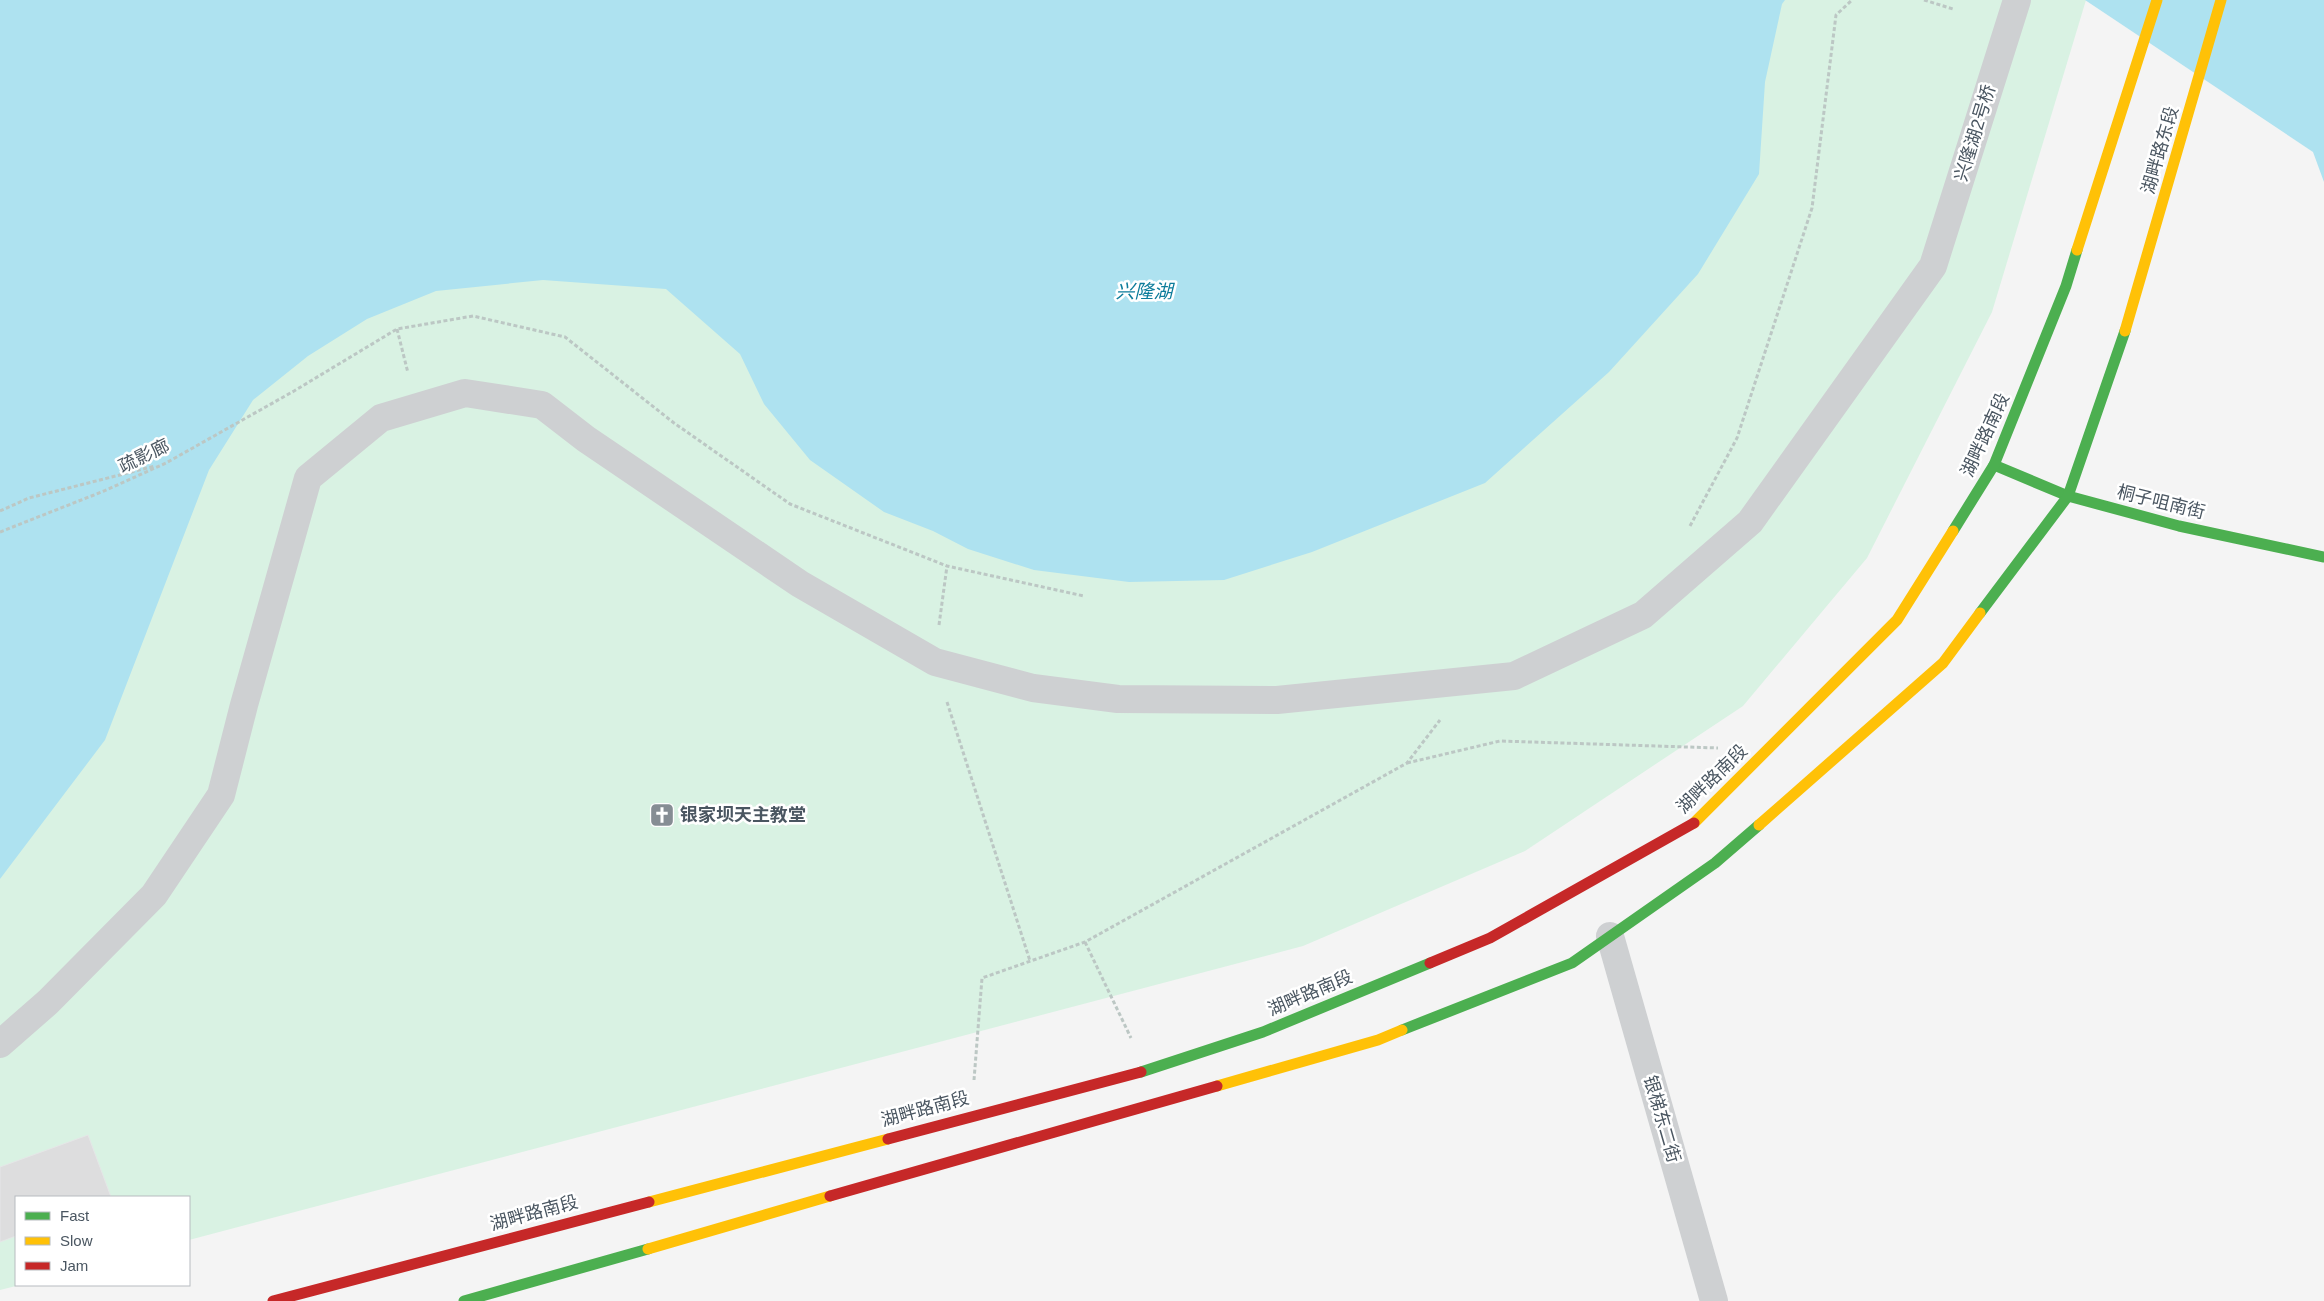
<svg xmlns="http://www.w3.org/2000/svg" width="2324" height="1301" font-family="Helvetica,'Noto Sans SC',sans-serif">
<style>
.green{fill:#d9f2e3}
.water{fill:#aee2f0}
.building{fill:#ddddde;stroke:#e5e6e7}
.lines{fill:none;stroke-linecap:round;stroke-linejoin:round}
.path{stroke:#bcc7c4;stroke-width:3;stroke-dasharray:4 2.5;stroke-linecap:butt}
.street{stroke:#ced0d2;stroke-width:28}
.fast{stroke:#4caf50;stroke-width:11}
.slow{stroke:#ffc107;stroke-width:11}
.jam{stroke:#c62828;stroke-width:11}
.labels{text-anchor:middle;stroke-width:5;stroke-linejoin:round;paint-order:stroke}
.street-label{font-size:18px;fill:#4a5661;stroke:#fff}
.poi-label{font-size:18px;font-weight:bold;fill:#4a5661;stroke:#fff;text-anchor:start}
.water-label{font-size:19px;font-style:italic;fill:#0c7c9b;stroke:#fff}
</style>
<rect width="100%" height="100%" fill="#f4f4f4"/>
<path class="green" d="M 0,0 L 2086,0 L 1992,312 L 1867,558 L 1743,706 L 1525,851 L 1303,946 L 189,1240 L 189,1197 L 16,1197 L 16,1285 L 20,1285 L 0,1290 Z"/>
<g class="water">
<path d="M 0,0 L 1785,0 L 1782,4 L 1765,82 L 1759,174 L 1698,274 L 1609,372 L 1485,483 L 1312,552 L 1224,580 L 1129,582 L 1034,570 L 968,549 L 933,531 L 884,512 L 810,460 L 764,404 L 740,354 L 666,289 L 543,280 L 436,291 L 367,319 L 308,356 L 253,400 L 209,470 L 105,740 L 0,879 Z"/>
<path d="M 2085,0 L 2324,0 L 2324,182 L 2313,152 Z"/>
</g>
<path class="building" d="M 88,1135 L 111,1197 L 16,1197 L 16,1236 L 0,1242 L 0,1167 Z"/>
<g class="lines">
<g class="path">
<path d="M 1924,0 L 1953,9"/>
<path d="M 397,329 L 408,373"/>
<path d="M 0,511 L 29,498 L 155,466"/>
<path d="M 1690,526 L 1737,438 L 1812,208 L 1836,15 L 1852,0"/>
<path d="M 0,532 L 104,491 L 166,463 L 294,391 L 397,329 L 473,316 L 565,337 L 674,423 L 790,504 L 947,566 L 1084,596"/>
<path d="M 939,625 L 947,566"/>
<path d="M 947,702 L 1030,961"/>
<path d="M 1407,763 L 1500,741 L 1718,748"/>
<path d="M 1085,942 L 1131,1038"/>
<path d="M 974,1080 L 982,978 L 1085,942 L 1407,763 L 1440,720"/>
</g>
<g class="street">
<path d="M 1610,936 L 1714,1301"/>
<path d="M 0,1044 L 48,1002 L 154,895 L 221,795 L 244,705 L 308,478 L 381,418 L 465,393 L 542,405 L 586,439 L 800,584 L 935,662 L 1033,688 L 1118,699 L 1277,700 L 1514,676 L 1643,615 L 1750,522 L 1933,266 L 2017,0"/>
</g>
<g class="fast">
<path d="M 1994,465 L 2068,496 L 2179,526 L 2324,557"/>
<path d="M 1953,531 L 1994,465 L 2066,286 L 2077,250"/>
<path d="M 1980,613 L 2068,496 L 2125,331"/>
<path d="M 1402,1030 L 1572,963 L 1715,863 L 1759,825"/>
<path d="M 1141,1072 L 1263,1032 L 1430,963"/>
<path d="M 464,1301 L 648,1249"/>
</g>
<g class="slow">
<path d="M 2077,250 L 2157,0"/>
<path d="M 2125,331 L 2221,0"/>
<path d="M 1694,823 L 1897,620 L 1953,531"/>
<path d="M 1759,825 L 1943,663 L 1980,613"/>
<path d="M 1217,1086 L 1378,1040 L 1402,1030"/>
<path d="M 649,1202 L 888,1139"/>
<path d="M 648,1249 L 830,1196"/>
</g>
<g class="jam">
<path d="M 1430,963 L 1490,938 L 1694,823"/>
<path d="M 888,1139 L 1141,1072"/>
<path d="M 830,1196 L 1217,1086"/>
<path d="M 273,1301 L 649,1202"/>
</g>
</g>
<defs>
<symbol id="church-square" viewBox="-11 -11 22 22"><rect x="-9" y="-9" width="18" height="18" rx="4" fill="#868d94" stroke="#fff"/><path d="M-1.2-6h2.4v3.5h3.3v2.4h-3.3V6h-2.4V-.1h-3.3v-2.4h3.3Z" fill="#fff"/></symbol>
</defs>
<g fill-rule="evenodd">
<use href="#church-square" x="648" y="801" width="28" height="28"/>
</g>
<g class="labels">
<g class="street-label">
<text transform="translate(1975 133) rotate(-73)" y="6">兴隆湖2号桥</text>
<text transform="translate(2160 150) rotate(-74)" y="6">湖畔路东段</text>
<text transform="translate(1985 435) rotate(-65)" y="6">湖畔路南段</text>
<text transform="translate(144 456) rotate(-26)" y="6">疏影廊</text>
<text transform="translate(2161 502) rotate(14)" y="6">桐子咀南街</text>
<text transform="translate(1712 779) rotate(-44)" y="6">湖畔路南段</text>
<text transform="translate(1310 993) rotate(-23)" y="6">湖畔路南段</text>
<text transform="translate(925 1109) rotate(-15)" y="6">湖畔路南段</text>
<text transform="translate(1662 1119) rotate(74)" y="6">银梯东二街</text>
<text transform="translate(534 1213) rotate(-15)" y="6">湖畔路南段</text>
</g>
<g class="poi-label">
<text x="680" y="821">银家坝天主教堂</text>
</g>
<g class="water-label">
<text x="1144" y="298">兴隆湖</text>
</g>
</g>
<rect x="15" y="1196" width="175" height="90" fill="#ffffff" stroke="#b7bbc0"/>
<rect x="25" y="1212" width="25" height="8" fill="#4caf50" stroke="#b7bbc0"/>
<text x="60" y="1221" font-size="15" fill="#4a5661">Fast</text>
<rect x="25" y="1237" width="25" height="8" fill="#ffc107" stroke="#b7bbc0"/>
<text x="60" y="1246" font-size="15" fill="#4a5661">Slow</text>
<rect x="25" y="1262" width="25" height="8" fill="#c62828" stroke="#b7bbc0"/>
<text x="60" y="1271" font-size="15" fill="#4a5661">Jam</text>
</svg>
